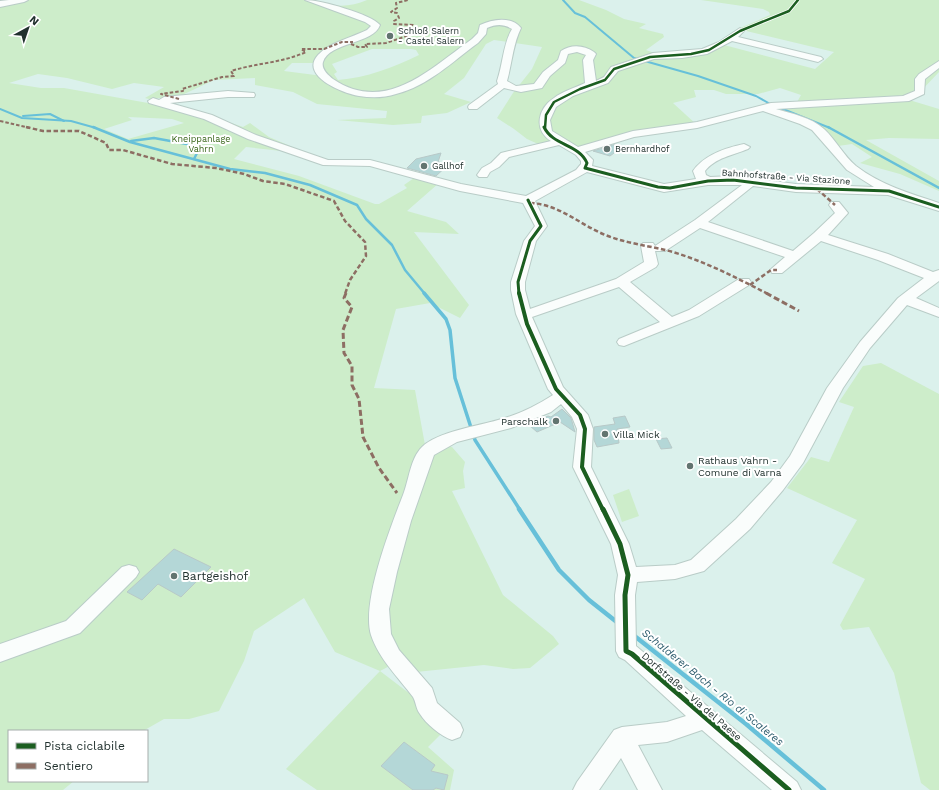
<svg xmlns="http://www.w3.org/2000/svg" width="939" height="790" font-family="'Work Sans',sans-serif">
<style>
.green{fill:#cdedca;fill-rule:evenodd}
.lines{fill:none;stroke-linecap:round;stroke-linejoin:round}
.stream-far3{stroke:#67c0d9;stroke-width:2}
.stream-far2{stroke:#67c0d9;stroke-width:2.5}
.stream-far1{stroke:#67c0d9;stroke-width:3.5}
.stream{stroke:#67c0d9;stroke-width:4.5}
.building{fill:#b4d7d7;stroke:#b8c9c8}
.minor-casing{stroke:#b9ccc7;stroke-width:2}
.minor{fill:#fafdfc;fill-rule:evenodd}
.quiet-far2{stroke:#8d6e63;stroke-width:2;stroke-dasharray:3.5 2;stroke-linecap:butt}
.quiet-far1{stroke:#8d6e63;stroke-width:2.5;stroke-dasharray:4.5 2.5;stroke-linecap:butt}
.quiet{stroke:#8d6e63;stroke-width:3;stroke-dasharray:6 3;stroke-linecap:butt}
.cycleway-far3-casing{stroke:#fff;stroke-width:4}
.cycleway-far2-casing{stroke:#fff;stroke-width:5}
.cycleway-far1-casing{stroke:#fff;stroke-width:6}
.cycleway-casing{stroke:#fff;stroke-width:8}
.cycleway-far3{stroke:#1b5e20;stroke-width:2.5}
.cycleway-far2{stroke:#1b5e20;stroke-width:3}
.cycleway-far1{stroke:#1b5e20;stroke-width:4}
.cycleway{stroke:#1b5e20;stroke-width:5}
.poi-dot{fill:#627470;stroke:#fff;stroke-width:1.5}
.labels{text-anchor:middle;stroke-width:4;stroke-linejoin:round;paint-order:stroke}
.far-poi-label{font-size:9px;fill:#21312e;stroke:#fff;text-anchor:start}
.far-park-label{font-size:9px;fill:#386519;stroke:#fff}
.far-street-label{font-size:9px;fill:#21312e;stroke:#fff}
.poi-label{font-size:10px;fill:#21312e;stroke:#fff;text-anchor:start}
.street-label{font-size:10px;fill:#21312e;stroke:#fff}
.water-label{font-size:11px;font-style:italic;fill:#2f5e6f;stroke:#fff}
.near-poi-label{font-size:12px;fill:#21312e;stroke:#fff;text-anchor:start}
</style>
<rect width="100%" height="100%" fill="#dbf1ec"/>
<g class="green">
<path d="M 0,0 L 314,0 C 332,7 349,8 367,0 L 579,0 L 606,10 L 624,19 L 646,24 L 639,28 L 663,34 L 664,37 L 646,50 L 660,55 L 714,50 L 724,45 L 815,69 L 834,52 L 738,29 L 770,15 L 769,12 L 763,9 L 701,0 L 939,0 L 939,72 L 920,92 L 906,99 L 939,109 L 939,139 L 889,138 L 866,140 L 939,181 L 939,191 L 900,174 L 860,163 L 872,157 L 852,144 L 831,147 L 824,135 L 799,119 L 796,114 L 771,106 L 796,104 L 801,95 L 780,88 L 758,94 L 726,94 L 714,90 L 694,90 L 696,97 L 673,103 L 697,125 L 633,134 L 577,151 L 559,142 L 538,144 L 527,139 L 514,129 L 497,118 L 513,93 L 532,69 L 542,47 L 494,40 L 486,44 L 464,78 L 444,94 L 471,102 L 447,113 L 422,116 L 421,123 L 393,125 L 337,120 L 386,118 L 387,111 L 317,104 L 293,92 L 255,85 L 255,78 L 214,80 L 180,96 L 149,99 L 145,98 L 164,87 L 134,83 L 112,89 L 67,78 L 38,74 L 9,83 L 41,88 L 64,88 L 148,103 L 199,112 L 243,127 L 250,123 L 269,137 L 309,154 L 246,147 L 234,159 L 299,176 L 375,204 L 379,204 L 407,188 L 404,185 L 414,178 L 439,183 L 407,211 L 446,222 L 459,234 L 414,232 L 469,305 L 460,318 L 430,303 L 396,309 L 374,388 L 415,390 L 427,456 L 445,445 L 452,447 L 465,462 L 463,471 L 465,488 L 452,491 L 503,595 L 553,636 L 559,644 L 530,668 L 513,669 L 484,665 L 416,672 L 403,659 L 380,671 L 418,700 L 422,719 L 442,733 L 428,747 L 454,770 L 450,790 L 317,790 L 286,769 L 380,671 L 335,652 L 304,598 L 254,631 L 244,661 L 219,711 L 189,719 L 164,719 L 143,731 L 9,731 L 9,781 L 74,781 L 63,790 L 0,790 ZM 372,49 L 411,49 L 416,50 L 419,55 C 394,67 366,78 338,80 L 334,74 L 337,72 L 332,64 ZM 292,63 L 317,63 L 323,76 L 284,71 ZM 128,117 L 172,119 L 184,123 L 128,139 L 104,129 L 132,120 Z"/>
<path d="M 881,363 L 939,394 L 939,790 L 930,790 L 921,783 L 894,673 L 869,627 L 843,630 L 840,625 L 865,579 L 832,563 L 857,520 L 787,488 L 811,457 L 829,462 L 854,407 L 839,402 L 863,366 Z"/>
<path d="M 629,489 L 639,516 L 622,522 L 613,495 Z"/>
</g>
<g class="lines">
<g class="stream-far3">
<path d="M 563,0 L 575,13 L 585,17 L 634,58 L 698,76 L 756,96 L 772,105"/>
<path d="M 778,107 L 830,128"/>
<path d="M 0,109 L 22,118 L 71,121 L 96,128"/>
<path d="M 23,116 L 50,114 L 64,121"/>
</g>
<g class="stream-far2">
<path d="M 93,127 L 130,142 L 230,169 L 265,173 L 310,185 L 357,205 L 366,219 L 392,245 L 405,270 L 425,294"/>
<path d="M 828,127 L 939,188"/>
<path d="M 131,141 L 154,138 L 203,147"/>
<path d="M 194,159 L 197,153 L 211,150"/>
</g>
<path class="stream-far1" d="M 424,293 L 446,319 L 450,330 L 455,378 L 475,440 L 520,510"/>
<g class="stream">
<path d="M 519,509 L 559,570 L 589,600 L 618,623"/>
<path d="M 632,634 L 746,724 L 824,790"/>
</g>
</g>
<g class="building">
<path d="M 616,144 L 622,147 L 610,156 L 593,151 Z"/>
<path d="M 441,153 L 438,162 L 449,164 L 436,176 L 407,168 L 416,159 Z"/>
<path d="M 562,409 L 571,418 L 575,432 L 560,422 L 537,432 L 529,425 L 548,416 L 551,417 Z"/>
<path d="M 625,416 L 630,427 L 617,429 L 619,443 L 597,447 L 594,440 L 594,427 L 615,424 L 613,418 Z"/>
<path d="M 667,438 L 672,448 L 661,449 L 656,439 Z"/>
<path d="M 174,549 L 211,567 L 181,597 L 158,584 L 142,600 L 127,592 Z"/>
<path d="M 404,742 L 435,765 L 431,771 L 448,775 L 444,790 L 436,788 L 433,790 L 413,790 L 381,766 Z"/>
</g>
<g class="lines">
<defs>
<g id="minor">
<path d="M 9,0 L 28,0 L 24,2 L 0,7 L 0,1 Z"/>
<path d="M 305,0 C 320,0 371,14 380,25 C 374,44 329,42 323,62 C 321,69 328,75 333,79 C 386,115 431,68 472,39 L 478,33 L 480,25 C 493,19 511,16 521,28 C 513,44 512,63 507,81 L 516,86 L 534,84 L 543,72 L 558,60 L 561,51 C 571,44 584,45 594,52 L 596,54 L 593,60 L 596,81 L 604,77 L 611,67 L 653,53 L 702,49 L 719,42 L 740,28 L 744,31 L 738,37 L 821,57 L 823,59 L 818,62 L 732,41 L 707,54 L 682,58 L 654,59 L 618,71 L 608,83 L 573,96 L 556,107 L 550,120 L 552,131 L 578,147 L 633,131 L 697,122 L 771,103 L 903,96 L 915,91 L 915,79 L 919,74 L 939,61 L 939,68 L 925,79 L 924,94 L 909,101 L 776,109 C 792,114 811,117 824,129 C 836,140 843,155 856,166 C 881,185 909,193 939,203 L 939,211 L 888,195 L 796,192 L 753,186 L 708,222 L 793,251 L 814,233 L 835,213 L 829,205 L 831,202 L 839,202 L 848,213 L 828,235 L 888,254 L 933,272 L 939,270 L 939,281 L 916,298 L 939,308 L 939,317 L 907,305 L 870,348 L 843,388 L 803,463 L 783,490 L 750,529 L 704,571 L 675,579 L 637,582 L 635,595 L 636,646 L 797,782 L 801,790 L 772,790 L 702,730 L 667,742 L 638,745 L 662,790 L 638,790 L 621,758 L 599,790 L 573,790 L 577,782 L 614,730 L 622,727 L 667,722 L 686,716 L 625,660 L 619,657 L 616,651 L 615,595 L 618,575 L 611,544 L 573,467 L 577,429 L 572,417 L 561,404 L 551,412 L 511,428 L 457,442 L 434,455 L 411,521 L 397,572 L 389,609 L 391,634 L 399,650 L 432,688 L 437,703 L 460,723 L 463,730 L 460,737 L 452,740 C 441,736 426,724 420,714 C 416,709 416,702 413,697 C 398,677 379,659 371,635 C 361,602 391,526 403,495 C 409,480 410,459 422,447 C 437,432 477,426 498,420 C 517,415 536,406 553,395 L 548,389 L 516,314 L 511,290 L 511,282 L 524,241 L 535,226 L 523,203 L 460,191 L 370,166 L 323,165 L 248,139 L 204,119 L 149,103 L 148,101 L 153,98 L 159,100 L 164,97 L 228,91 L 254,93 L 255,95 L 254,97 L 228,97 L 170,103 L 212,115 L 256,135 L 328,160 L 370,160 L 461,184 L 526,196 L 576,170 L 581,164 L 581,161 L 576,155 L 559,145 L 509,157 L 499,167 L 490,172 L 487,177 L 479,177 L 477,175 L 482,168 L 491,163 L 501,153 L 551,141 C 533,130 538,108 554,98 C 563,91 575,88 585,83 L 583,60 L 586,55 L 577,52 L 568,54 L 565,63 L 550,76 L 542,88 L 521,92 L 504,88 L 477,109 L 469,109 L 468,107 L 469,105 L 498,84 L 497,81 C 503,64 503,44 512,29 C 504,24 496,24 487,28 L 486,34 L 478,43 C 452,62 428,86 396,94 C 384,98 371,98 359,96 C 344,94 299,76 318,55 C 330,42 351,38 367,30 L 371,26 L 365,22 ZM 763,111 L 800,124 L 812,130 L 847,170 L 874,187 L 796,184 L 733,176 L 710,177 L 706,175 L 705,171 C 715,158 733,155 748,149 L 750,147 L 744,144 C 725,148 704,155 693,171 L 696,179 L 664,184 L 592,166 L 593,160 L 585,152 L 634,137 L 697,128 ZM 587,172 L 664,192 L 708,185 L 742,185 L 695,220 L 655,246 L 653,243 L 643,243 L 641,246 L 644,262 L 616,279 L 530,309 L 525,290 L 525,282 L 536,241 L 547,226 L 535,201 ZM 700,228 L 785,257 L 770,270 L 772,273 L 782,273 L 821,241 L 878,260 L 924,278 L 898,298 L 860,342 L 827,388 L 790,456 L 771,482 L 736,519 L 691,560 L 675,565 L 636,567 L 629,544 L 591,467 L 593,429 L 588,415 L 563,387 L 532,317 L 619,287 L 660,322 L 619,339 L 617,342 L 619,345 L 624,346 L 699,316 L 749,285 L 751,282 L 749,279 L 739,279 L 689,310 L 672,317 L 630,282 L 656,267 L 658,264 L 655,251 L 665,251 Z"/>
<path d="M 129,565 L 136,567 L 139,572 L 136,577 L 80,633 L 0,662 L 0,644 L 66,621 L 122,567 Z"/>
</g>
</defs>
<use href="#minor" class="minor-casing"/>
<use href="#minor" class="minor"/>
<g class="quiet-far2">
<path d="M 351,44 L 358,47 L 367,47 L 365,44 L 386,43 L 419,32 L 421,30 L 413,25 L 394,24 L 394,21 L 399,18 L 397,13 L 391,12 L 397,8 L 396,3 L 408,0"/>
<path d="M 179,99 L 161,94 L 183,91 L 182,89 L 222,77 L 234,76 L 231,71 C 256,63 282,63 306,52 L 301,49 L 324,49 L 342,42 L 353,42"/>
<path d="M 0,121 L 30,128"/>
</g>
<g class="quiet-far1">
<path d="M 26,127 L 43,131 L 79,131 L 106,143 L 109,150 L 123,150 L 172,164 L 216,168 L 244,174 L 263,181 L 285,184 L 334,201 L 345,221 L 365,242 L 366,256 L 350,280 L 345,294"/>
<path d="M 817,189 L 835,205"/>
<path d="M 530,203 C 560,204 581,226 608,236 C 629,244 651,246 673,252 C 706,262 737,278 768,294"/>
<path d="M 750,285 L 771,270 L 777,270"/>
</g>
<g class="quiet">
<path d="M 346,293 L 344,298 L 352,307 L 343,330 L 344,353 L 352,366 L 352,385 L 359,399 L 363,437 L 379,468 L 397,493"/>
<path d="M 766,293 L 799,311"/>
</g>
<defs>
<path id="cycleway-far3" d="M 545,128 L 546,115 L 554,102 L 580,89 L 605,80 L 614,69 L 650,57 L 691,54 L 709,50 L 740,31 L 789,11 L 798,0"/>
<g id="cycleway-far2">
<path d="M 544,127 C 553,146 579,144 587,163 L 585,168 L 658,187 L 670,188 L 708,181 L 733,180 L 796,188 L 889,191 L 939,207"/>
<path d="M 519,294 L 518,282 L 530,241 L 541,226 L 528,200"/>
</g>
<path id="cycleway-far1" d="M 519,293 L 527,324 L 556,389 L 580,415 L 585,429 L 582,467 L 603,510"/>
<path id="cycleway" d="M 603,509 L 620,544 L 628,575 L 625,595 L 626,651 L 632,654 L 789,790"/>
</defs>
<use href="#cycleway-far3" class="cycleway-far3-casing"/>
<use href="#cycleway-far2" class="cycleway-far2-casing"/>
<use href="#cycleway-far1" class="cycleway-far1-casing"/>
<use href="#cycleway" class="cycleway-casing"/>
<use href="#cycleway-far3" class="cycleway-far3"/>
<use href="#cycleway-far2" class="cycleway-far2"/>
<use href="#cycleway-far1" class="cycleway-far1"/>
<use href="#cycleway" class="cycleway"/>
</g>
<g class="poi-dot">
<circle cx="390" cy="36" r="4"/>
<circle cx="607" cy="149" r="4"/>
<circle cx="424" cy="166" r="4"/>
<circle cx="556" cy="421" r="4"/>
<circle cx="605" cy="434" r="4"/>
<circle cx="690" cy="466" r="4"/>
<circle cx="174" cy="576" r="4"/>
</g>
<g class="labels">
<g class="far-poi-label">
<text x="398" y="34">Schloß Salern<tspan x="398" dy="10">- Castel Salern</tspan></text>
<text x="615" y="152">Bernhardhof</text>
<text x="432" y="169">Gallhof</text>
</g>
<g class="far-park-label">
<text x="201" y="142">Kneippanlage<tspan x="201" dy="10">Vahrn</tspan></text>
</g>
<g class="far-street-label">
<text transform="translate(786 177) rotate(4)" y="3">Bahnhofstraße - Via Stazione</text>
</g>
<g class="poi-label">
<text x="548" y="425" text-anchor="end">Parschalk</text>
<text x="613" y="438">Villa Mick</text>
<text x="698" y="464">Rathaus Vahrn -<tspan x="698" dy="12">Comune di Varna</tspan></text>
</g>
<g class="street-label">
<text transform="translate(692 696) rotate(41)" y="4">Dorfstraße - Via del Paese</text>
</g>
<g class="water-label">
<text transform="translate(713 687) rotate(39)" y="4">Schalderer Bach - Rio di Scaleres</text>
</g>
<g class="near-poi-label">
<text x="182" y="580">Bartgeishof</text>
</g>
</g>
<rect x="8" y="730" width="140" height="52" fill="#ffffff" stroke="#a6adab"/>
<rect x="16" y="743" width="20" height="6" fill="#1b5e20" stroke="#a6adab"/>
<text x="44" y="750" font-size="12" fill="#21312e">Pista ciclabile</text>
<rect x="16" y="763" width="20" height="6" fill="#8d6e63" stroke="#a6adab"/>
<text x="44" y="770" font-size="12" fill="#21312e">Sentiero</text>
<g transform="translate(28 28) rotate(40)" stroke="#ffffff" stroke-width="3" paint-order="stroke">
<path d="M0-3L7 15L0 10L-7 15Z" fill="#21312e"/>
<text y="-6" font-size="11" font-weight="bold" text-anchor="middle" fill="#21312e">N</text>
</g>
</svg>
